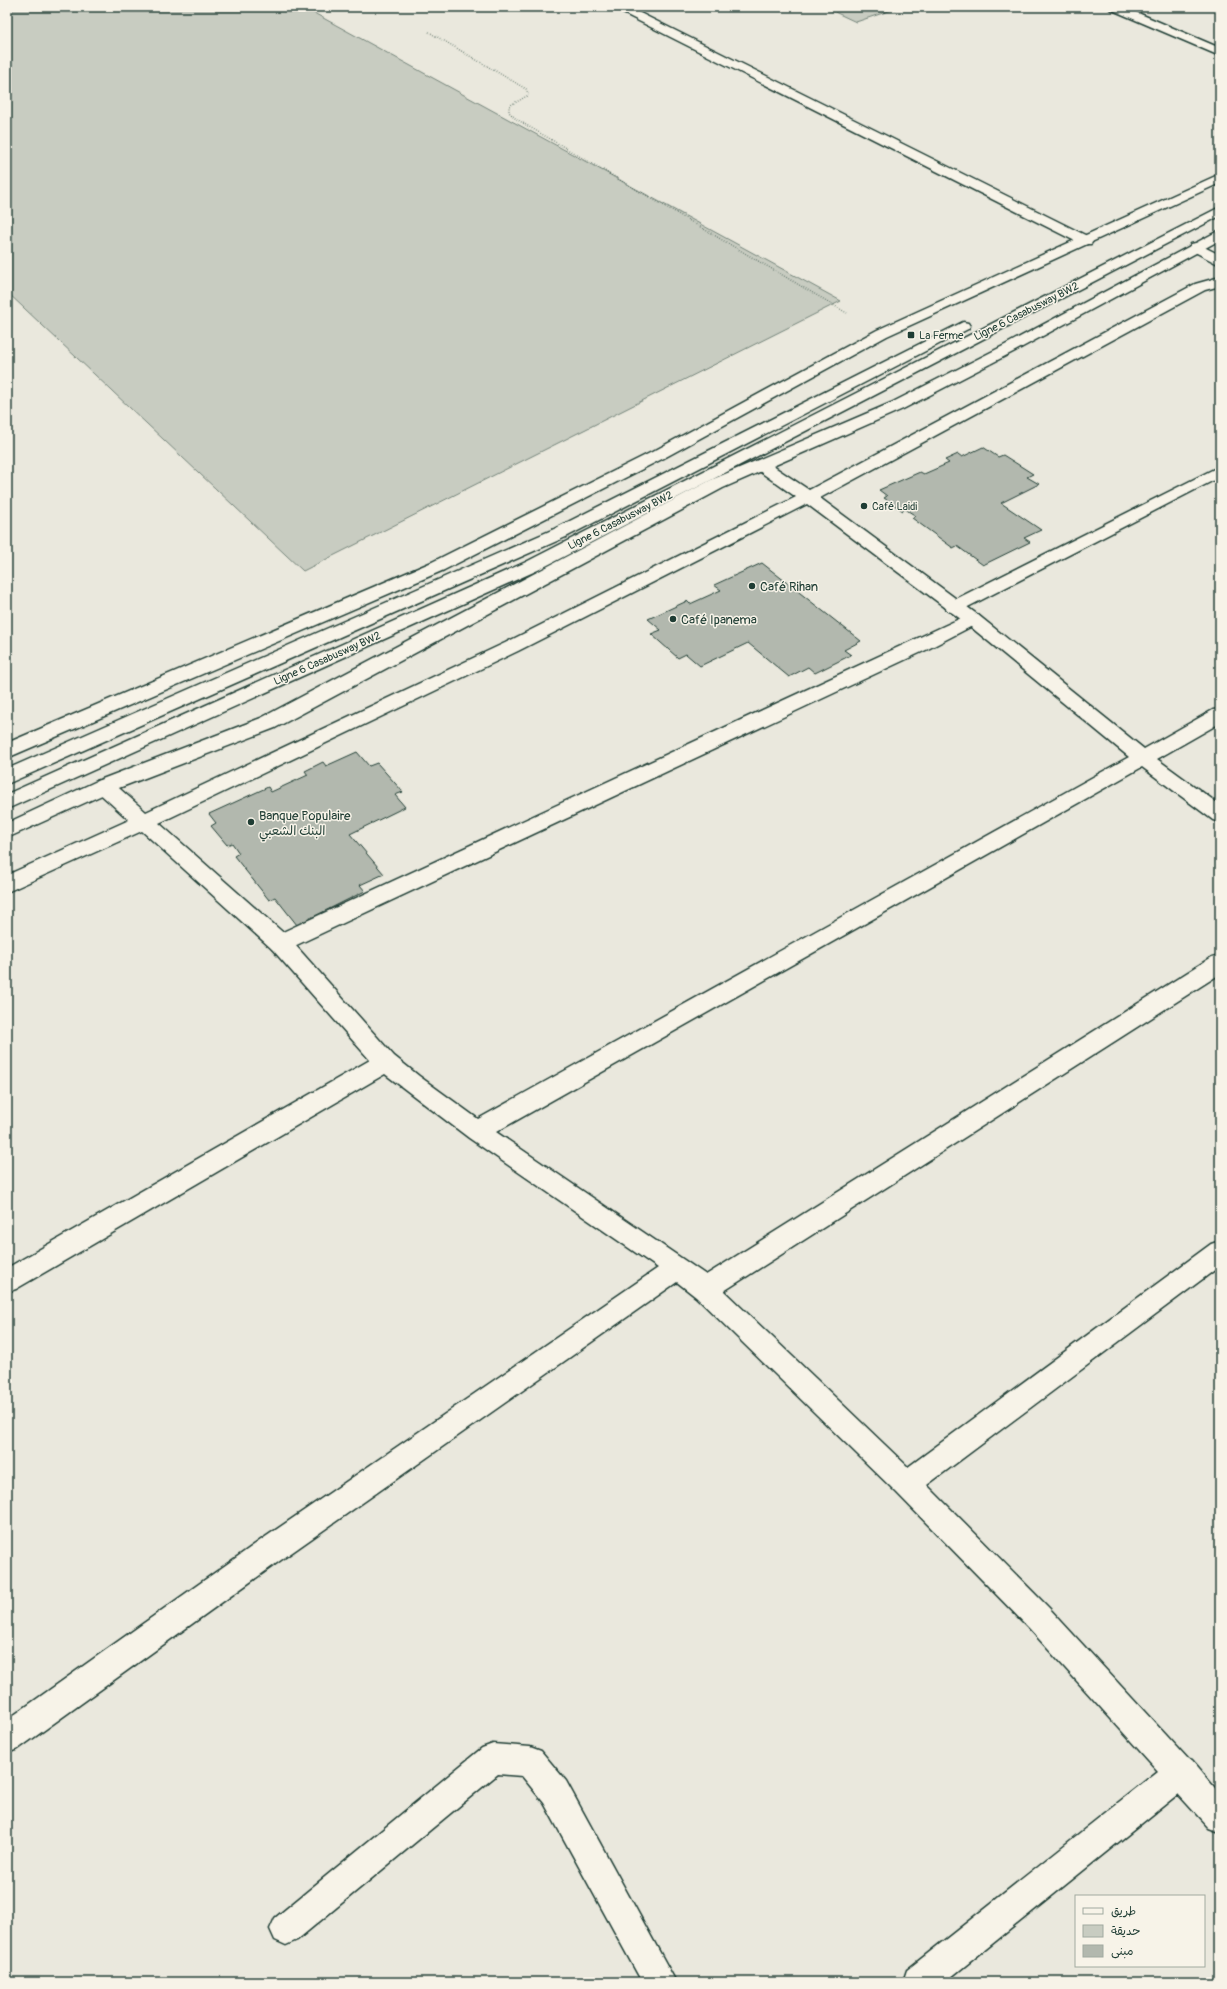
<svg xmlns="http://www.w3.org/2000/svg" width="1227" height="1989" font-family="Pangolin,'Playpen Sans Arabic',sans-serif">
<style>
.green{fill:#c8ccc1;stroke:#74847a}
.building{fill:#b2b8ae;stroke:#1f3d34}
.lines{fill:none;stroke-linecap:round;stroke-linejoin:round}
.service-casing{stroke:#1f3d34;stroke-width:3}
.minor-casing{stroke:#1f3d34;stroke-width:3}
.secondary-casing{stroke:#1f3d34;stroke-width:3}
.path{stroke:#1f3d34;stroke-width:1.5;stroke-dasharray:0.5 2;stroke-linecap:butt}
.service{fill:#f7f3e8;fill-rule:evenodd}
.minor{fill:#f7f3e8;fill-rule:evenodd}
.secondary{fill:#f7f3e8;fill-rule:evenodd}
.poi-dot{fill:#1f3d34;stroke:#f7f3e8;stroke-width:1.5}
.labels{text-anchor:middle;stroke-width:3;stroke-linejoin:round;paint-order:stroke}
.far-street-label{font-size:11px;fill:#1f3d34;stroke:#f7f3e8}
.far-poi-label{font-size:11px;fill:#1f3d34;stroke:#f7f3e8;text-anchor:start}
.poi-label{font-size:13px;fill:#1f3d34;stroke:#f7f3e8;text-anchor:start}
</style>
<rect width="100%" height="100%" fill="#eae8dd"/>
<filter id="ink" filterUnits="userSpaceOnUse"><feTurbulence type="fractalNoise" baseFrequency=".025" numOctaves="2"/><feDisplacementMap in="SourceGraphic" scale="8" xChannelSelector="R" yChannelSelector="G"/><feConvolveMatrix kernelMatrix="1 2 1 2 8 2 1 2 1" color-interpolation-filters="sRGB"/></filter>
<g filter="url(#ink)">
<g class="green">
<path d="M 7,7 L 303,7 L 841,301 L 303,571 L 7,292 Z"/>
<path d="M 824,7 L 901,7 L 856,22 Z"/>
</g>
<g class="building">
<path d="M 983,447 L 998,457 L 1003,455 L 1033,474 L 1027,477 L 1039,484 L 1001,503 L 1041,530 L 1024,538 L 1030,542 L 983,565 L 957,546 L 953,548 L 912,518 L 916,516 L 905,509 L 903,511 L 884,498 L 887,496 L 879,490 L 920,472 L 924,474 L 949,463 L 945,460 L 958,454 L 962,457 Z"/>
<path d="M 762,563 L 861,641 L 844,650 L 851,655 L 815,673 L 808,667 L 789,677 L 748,643 L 700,666 L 686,654 L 678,658 L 651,634 L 661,630 L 648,619 L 687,601 L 690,604 L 721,590 L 714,585 Z"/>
<path d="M 357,752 L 369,766 L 377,763 L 403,792 L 395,795 L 405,807 L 350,834 L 384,874 L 360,885 L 365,891 L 297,925 L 275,897 L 269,900 L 234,856 L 239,853 L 232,843 L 227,845 L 211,826 L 216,823 L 209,814 L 268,787 L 271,792 L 308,775 L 305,771 L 323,762 L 326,766 Z"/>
</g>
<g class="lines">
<defs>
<g id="service">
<path d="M 1220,207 L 1220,216 L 538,570 L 7,809 L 7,794 L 526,562 Z"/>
<path d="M 963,322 L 968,323 L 970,326 L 968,329 L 566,537 L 7,784 L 7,769 L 554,529 Z"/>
<path d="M 1220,466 L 1220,477 L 960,611 L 954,613 L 948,611 L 945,607 L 948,603 Z"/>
<path d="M 972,613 L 978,615 L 981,619 L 978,623 L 926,650 L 288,949 L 280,951 L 272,949 L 269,943 L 272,937 Z"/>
</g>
<g id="minor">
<path d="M 613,7 L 628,7 L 1091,238 L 1093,241 L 1091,244 L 1081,244 L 615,9 Z"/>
<path d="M 1108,7 L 1124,7 L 1220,48 L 1220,56 L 1110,9 Z"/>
<path d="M 1196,243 L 1220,255 L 1220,265 L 1191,250 L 1189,247 L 1191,244 Z"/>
<path d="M 1220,277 L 1220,286 L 1205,290 L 820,498 L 978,615 L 1144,749 L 1213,710 L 1220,709 L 1220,723 L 1157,759 L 1220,805 L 1220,822 L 1213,820 L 1142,767 L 496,1132 L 706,1275 L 1212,957 L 1220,955 L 1220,974 L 724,1291 L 908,1467 L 1211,1244 L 1220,1241 L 1220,1266 L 927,1485 L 1049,1608 L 1189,1760 L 1192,1761 L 1220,1794 L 1220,1832 L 1209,1828 L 1178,1794 L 945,1982 L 903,1982 L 907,1970 L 1158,1771 L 1029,1628 L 897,1493 L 696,1297 L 677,1282 L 281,1560 L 18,1749 L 7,1753 L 7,1720 L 261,1540 L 658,1268 L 469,1138 L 385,1074 L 16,1289 L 7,1292 L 7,1268 L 370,1060 L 272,949 L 142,831 L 7,892 L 7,875 L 129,820 L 97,791 L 94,786 L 97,781 L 104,779 L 111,781 L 146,812 L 505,643 L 796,497 L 755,468 L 753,465 L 755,462 L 761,460 L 767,462 L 809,490 L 1195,284 ZM 807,504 L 966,623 L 1129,757 L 478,1119 L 419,1076 L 394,1056 L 288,937 L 159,823 L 518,651 Z"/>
<path d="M 493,1744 L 530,1747 L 541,1751 L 566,1781 L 676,1982 L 642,1982 L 544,1803 L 522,1776 L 498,1774 L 297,1940 L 286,1945 L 275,1940 L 270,1929 L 275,1918 L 482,1748 Z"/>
</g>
<g id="secondary">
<path d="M 1220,174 L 1220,183 L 887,336 L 664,458 L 444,570 L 7,758 L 7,743 L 432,562 L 652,452 L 877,330 Z"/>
<path d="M 1220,230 L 1220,240 L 1015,351 L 903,409 L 723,488 L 275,728 L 111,791 L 7,838 L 7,823 L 97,781 L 261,718 L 711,480 L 891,403 L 1005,345 Z"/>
</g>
</defs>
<use href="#service" class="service-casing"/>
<use href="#minor" class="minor-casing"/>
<use href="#secondary" class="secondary-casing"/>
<path class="path" d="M 429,32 L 526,89 L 528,93 L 527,96 L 509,106 L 509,112 L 516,119 L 847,313"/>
<use href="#service" class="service"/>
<use href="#minor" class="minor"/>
<use href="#secondary" class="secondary"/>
</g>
</g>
<g class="poi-dot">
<rect x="907" y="331" width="8" height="8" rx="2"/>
<circle cx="864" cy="506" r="4"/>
<circle cx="752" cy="586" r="4"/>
<circle cx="673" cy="619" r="4"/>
<circle cx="251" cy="822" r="4"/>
</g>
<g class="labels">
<g class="far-street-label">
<text transform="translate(1026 311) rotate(-27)" y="4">Ligne 6 Casabusway BW2</text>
<text transform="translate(620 520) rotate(-27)" y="4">Ligne 6 Casabusway BW2</text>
<text transform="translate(327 658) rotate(-24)" y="4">Ligne 6 Casabusway BW2</text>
</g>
<g class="far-poi-label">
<text x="919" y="339">La Ferme</text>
<text x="872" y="510">Café Laidi</text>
</g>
<g class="poi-label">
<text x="760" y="591">Café Rihan</text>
<text x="681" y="624">Café Ipanema</text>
<text x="259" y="820">Banque Populaire<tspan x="259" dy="15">البنك الشعبي</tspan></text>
</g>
</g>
<rect width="1227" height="1989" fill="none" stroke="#f7f3e8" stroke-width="24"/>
<rect x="12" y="12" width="1203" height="1965" fill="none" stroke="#1f3d34" stroke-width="1.5" filter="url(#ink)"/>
<rect x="1075" y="1895" width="130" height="72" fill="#f7f3e8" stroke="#a1aaa0"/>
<rect x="1083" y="1908" width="20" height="6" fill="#f7f3e8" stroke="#a1aaa0"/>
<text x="1111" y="1915" font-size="12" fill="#1f3d34">طريق</text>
<rect x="1083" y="1925" width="20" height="12" fill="#c8ccc1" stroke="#a1aaa0"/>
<text x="1111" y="1935" font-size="12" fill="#1f3d34">حديقة</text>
<rect x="1083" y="1945" width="20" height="12" fill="#b2b8ae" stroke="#a1aaa0"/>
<text x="1111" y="1955" font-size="12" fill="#1f3d34">مبنى</text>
</svg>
